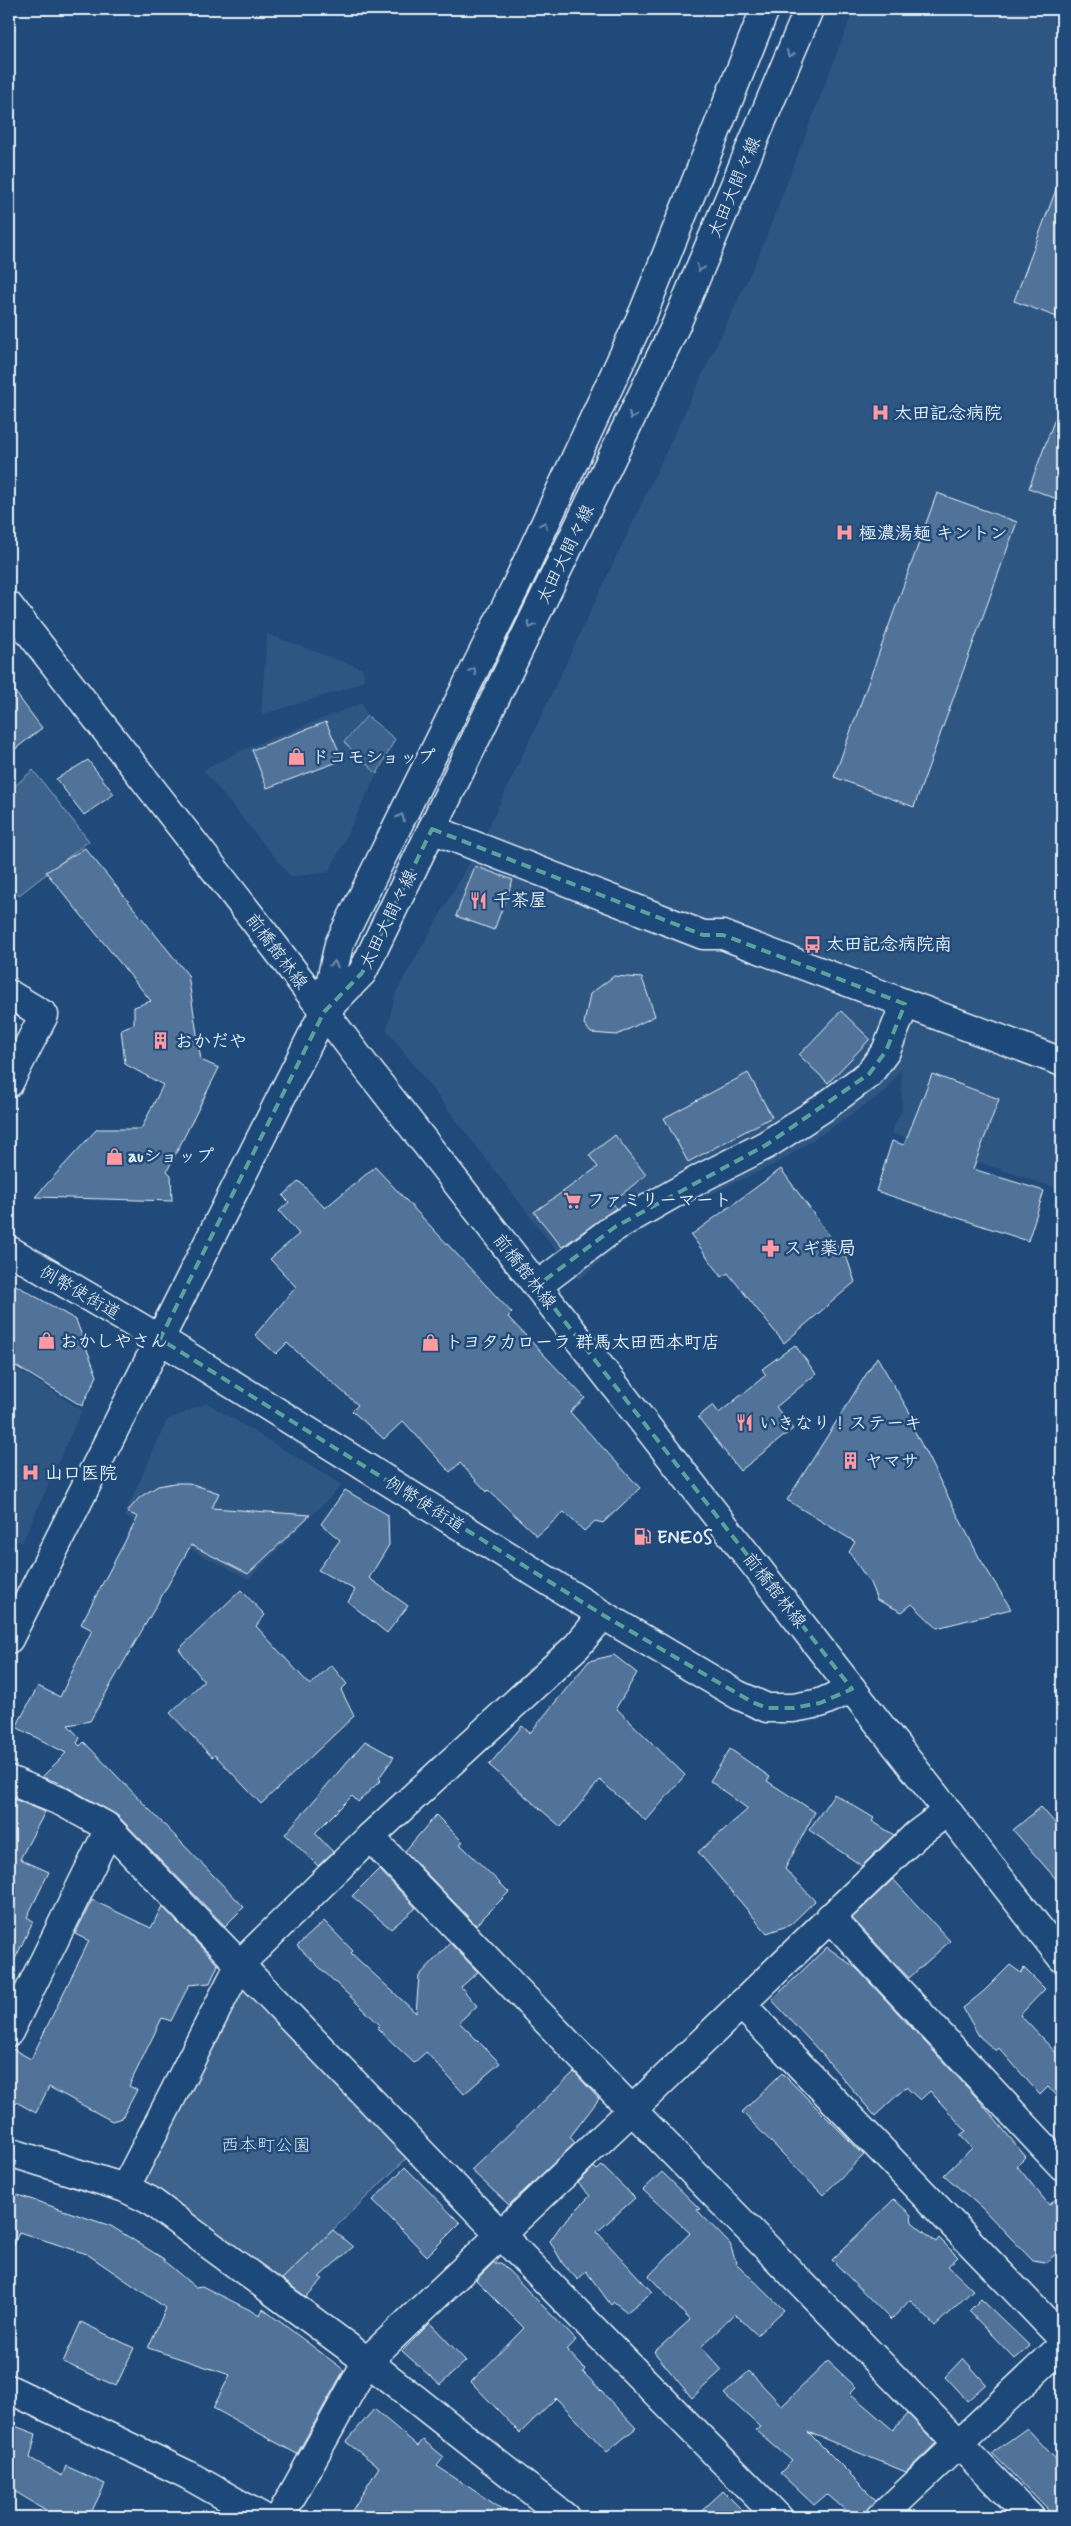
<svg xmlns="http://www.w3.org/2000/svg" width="1071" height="2526" font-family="Mynerve,'Klee One',sans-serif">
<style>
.built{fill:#2e5683}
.green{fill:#3c628c;stroke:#92aac2}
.building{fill:#517399;stroke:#e8f1f8}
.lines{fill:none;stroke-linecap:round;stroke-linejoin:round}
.street-casing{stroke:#e8f1f8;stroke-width:31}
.secondary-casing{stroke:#e8f1f8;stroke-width:31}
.primary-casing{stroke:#e8f1f8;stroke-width:31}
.street{stroke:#1f4a7a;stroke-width:28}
.secondary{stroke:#1f4a7a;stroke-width:28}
.primary{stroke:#1f4a7a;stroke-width:28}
.oneway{stroke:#6f8dac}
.marked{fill:none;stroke:#5ba19e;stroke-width:4;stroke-dasharray:10 6;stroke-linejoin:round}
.labels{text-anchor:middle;stroke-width:5;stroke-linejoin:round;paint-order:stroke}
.street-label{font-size:18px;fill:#e8f1f8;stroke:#1f4a7a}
.poi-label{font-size:18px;font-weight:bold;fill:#e8f1f8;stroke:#1f4a7a;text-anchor:start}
.park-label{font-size:18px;fill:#d7e3ed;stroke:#1f4a7a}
</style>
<rect width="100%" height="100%" fill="#1f4a7a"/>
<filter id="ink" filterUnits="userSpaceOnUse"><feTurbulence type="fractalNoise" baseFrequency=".02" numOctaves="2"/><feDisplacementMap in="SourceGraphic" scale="10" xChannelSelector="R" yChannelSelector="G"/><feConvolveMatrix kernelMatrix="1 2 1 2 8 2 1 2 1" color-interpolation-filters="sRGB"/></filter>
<g filter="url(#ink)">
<g class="built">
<path d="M 854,9 L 1062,9 L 1062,1190 L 891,1133 L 902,1110 L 901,1069 L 885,1092 L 778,1163 L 686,1205 L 615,1248 L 579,1280 L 387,1030 L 395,994 L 483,839 L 759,255 Z"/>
<path d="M 267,634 L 363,669 L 364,680 L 349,688 L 261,715 Z"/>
<path d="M 362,703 L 367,716 L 344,742 L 377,774 L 329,872 L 291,877 L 203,770 L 247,748 Z"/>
<path d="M 9,1364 L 82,1410 L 22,1543 L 9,1536 Z"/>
<path d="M 207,1403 L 342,1485 L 249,1579 L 124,1516 L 167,1420 Z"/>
</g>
<g class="green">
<path d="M 367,716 L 395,739 L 377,774 L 344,742 Z"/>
<path d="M 33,770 L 89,841 L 19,895 L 9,883 L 9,791 Z"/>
<path d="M 240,1964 L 417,2148 L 271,2290 L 125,2188 Z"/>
</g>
<g class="building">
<path d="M 1060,179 L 1062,179 L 1062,319 L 1014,301 Z"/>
<path d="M 1060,405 L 1062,406 L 1062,501 L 1029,488 Z"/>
<path d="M 937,493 L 1017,522 L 914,807 L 834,777 Z"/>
<path d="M 9,684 L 42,728 L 9,754 Z"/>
<path d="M 326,722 L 343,760 L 267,788 L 252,750 Z"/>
<path d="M 88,760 L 114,794 L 84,815 L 56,779 Z"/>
<path d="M 85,848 L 188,975 L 201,1060 L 219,1068 L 167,1171 L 171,1175 L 172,1201 L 35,1197 L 97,1129 L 141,1129 L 163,1085 L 125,1064 L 121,1029 L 134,1024 L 134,1007 L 151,1001 L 46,872 Z"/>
<path d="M 475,866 L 513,880 L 494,930 L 456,916 Z"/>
<path d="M 614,976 L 642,978 L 655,1016 L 617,1035 L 591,1033 L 584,1024 L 590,994 Z"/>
<path d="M 841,1011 L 870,1039 L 828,1083 L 799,1055 Z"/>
<path d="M 748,1073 L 772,1117 L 688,1162 L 664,1118 Z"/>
<path d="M 932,1074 L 999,1099 L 973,1169 L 1044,1191 L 1028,1241 L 876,1191 L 892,1141 L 904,1145 Z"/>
<path d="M 615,1135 L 646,1175 L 612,1202 L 616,1208 L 562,1247 L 534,1212 L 598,1167 L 589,1155 Z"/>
<path d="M 375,1167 L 512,1313 L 508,1317 L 585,1398 L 570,1412 L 640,1488 L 603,1523 L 595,1521 L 584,1531 L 564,1512 L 537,1536 L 488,1490 L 487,1492 L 460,1463 L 450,1472 L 403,1421 L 384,1439 L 352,1411 L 358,1405 L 287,1343 L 276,1354 L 255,1335 L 296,1287 L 270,1259 L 299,1234 L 279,1211 L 289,1202 L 283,1196 L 299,1181 L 325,1208 Z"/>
<path d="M 781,1169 L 848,1261 L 855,1282 L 784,1343 L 728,1273 L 722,1277 L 691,1235 Z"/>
<path d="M 9,1281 L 76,1320 L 97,1376 L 82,1406 L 9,1362 Z"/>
<path d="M 795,1345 L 816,1374 L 776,1407 L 793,1429 L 740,1471 L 698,1417 L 713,1405 L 719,1413 L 766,1375 L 762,1369 Z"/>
<path d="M 877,1357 L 916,1423 L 913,1428 L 979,1557 L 1011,1609 L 937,1628 L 912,1604 L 902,1612 L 877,1600 L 870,1583 L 849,1552 L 855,1542 L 787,1500 Z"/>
<path d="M 174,1483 L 189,1483 L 219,1493 L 212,1508 L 310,1515 L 248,1574 L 191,1545 L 90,1721 L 68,1725 L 80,1738 L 77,1743 L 80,1746 L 84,1742 L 244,1907 L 225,1926 L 117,1815 L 60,1783 L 42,1777 L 66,1753 L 16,1727 L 38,1686 L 60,1697 L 92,1630 L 81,1624 L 138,1517 L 127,1512 L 140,1497 L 158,1486 Z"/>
<path d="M 345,1490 L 388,1515 L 389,1545 L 369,1578 L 408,1606 L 387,1633 L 348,1602 L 355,1590 L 318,1570 L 340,1540 L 321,1524 Z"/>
<path d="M 241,1590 L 265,1615 L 256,1626 L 310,1685 L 331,1665 L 347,1684 L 341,1690 L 354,1716 L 261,1804 L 215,1755 L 212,1757 L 170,1713 L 204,1681 L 179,1649 Z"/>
<path d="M 614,1655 L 637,1673 L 616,1708 L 685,1775 L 646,1821 L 600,1780 L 561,1827 L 489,1765 L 522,1726 L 530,1733 L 589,1661 Z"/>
<path d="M 365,1741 L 394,1757 L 379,1778 L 381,1780 L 358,1802 L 352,1796 L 315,1833 L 333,1852 L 318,1866 L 285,1834 Z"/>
<path d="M 730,1749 L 770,1777 L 767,1781 L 815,1812 L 785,1869 L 815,1901 L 790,1925 L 767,1933 L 698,1852 L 748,1809 L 710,1781 Z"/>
<path d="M 834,1794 L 874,1818 L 872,1821 L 894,1835 L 862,1866 L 809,1830 Z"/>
<path d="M 9,1797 L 45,1812 L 20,1859 L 49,1872 L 27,1917 L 33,1921 L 9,1972 Z"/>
<path d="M 1041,1807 L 1062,1831 L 1062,1886 L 1013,1830 Z"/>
<path d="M 436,1815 L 463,1842 L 460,1844 L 509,1892 L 476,1925 L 405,1851 Z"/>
<path d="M 379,1869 L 416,1908 L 391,1929 L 352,1896 Z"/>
<path d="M 893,1879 L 950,1941 L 909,1978 L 852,1918 Z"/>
<path d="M 92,1900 L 151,1928 L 162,1906 L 218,1965 L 210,1983 L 189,1985 L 171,2021 L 162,2018 L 129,2086 L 137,2090 L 122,2118 L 112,2121 L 49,2087 L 36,2113 L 9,2098 L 9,2047 L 31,2059 L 89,1941 L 75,1934 Z"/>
<path d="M 324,1921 L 353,1951 L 351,1953 L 416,2013 L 419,1976 L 450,1943 L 478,1972 L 461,1987 L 477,2006 L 459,2022 L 500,2063 L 464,2094 L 426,2052 L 414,2063 L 377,2028 L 380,2025 L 297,1946 Z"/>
<path d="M 827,1947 L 857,1969 L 978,2099 L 1026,2157 L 1017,2166 L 1049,2205 L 1062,2193 L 1062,2249 L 1045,2263 L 1033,2261 L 982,2208 L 944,2175 L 972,2148 L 960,2135 L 966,2131 L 930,2091 L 920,2100 L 906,2087 L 875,2116 L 822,2054 L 772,2000 Z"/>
<path d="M 1010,1965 L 1021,1973 L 1024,1968 L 1045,1989 L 1020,2015 L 1062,2059 L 1062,2103 L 1048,2087 L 1040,2095 L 999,2048 L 996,2051 L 979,2036 L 963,2008 L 984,1991 Z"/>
<path d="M 574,2072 L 599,2099 L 570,2137 L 575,2143 L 509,2205 L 471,2170 Z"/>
<path d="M 782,2073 L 864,2155 L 823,2195 L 742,2112 Z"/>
<path d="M 602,2166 L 635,2198 L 597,2232 L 652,2292 L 627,2312 L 614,2302 L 611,2305 L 586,2271 L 578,2280 L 563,2264 L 550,2241 L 561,2225 L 590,2196 L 578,2183 L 594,2167 L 597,2170 Z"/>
<path d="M 405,2167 L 460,2223 L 427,2256 L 373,2200 Z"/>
<path d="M 662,2172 L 700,2209 L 697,2210 L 730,2244 L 736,2263 L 784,2310 L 757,2335 L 735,2314 L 701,2347 L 722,2370 L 692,2398 L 654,2352 L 690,2320 L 649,2276 L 690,2233 L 643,2190 Z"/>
<path d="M 9,2192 L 111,2226 L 164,2259 L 164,2261 L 195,2287 L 202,2286 L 260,2315 L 263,2309 L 344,2370 L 297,2454 L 213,2408 L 230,2375 L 148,2348 L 166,2308 L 87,2254 L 19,2232 L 11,2253 L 9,2253 Z"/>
<path d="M 894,2199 L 911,2215 L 912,2222 L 936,2242 L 939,2238 L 958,2257 L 948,2266 L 973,2290 L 935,2326 L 910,2300 L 891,2320 L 832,2260 Z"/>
<path d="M 333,2230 L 353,2247 L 319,2277 L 323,2279 L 306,2297 L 282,2279 Z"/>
<path d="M 493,2263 L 501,2263 L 576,2340 L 567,2350 L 585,2369 L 583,2372 L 636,2428 L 607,2452 L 556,2398 L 520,2433 L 471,2382 L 524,2328 L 476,2280 Z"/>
<path d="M 981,2299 L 1030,2346 L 1015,2359 L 969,2311 Z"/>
<path d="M 81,2322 L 134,2348 L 116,2386 L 63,2362 Z"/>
<path d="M 430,2323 L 466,2361 L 440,2385 L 402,2351 Z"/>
<path d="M 963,2358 L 986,2384 L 967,2401 L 945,2377 Z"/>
<path d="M 828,2361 L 856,2387 L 850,2393 L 893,2430 L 908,2414 L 936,2443 L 906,2472 L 808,2432 L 876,2500 L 864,2517 L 853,2517 L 827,2494 L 814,2505 L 780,2473 L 792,2461 L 756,2430 L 760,2427 L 724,2394 L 749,2371 L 782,2406 Z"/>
<path d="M 374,2409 L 418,2446 L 423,2440 L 444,2457 L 437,2466 L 514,2517 L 348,2517 L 379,2467 L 346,2442 Z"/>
<path d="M 15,2426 L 36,2434 L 30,2458 L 62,2476 L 66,2466 L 105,2484 L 89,2517 L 42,2517 L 46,2510 L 9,2488 L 9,2443 Z"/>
<path d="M 1027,2428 L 1062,2466 L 1062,2517 L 1055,2517 L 992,2453 Z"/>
<path d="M 723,2491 L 749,2517 L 695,2517 Z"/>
</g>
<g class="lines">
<defs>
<g id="street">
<path d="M 432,829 L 703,935 L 723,935 L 746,944"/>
<path d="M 9,994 L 44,1015 L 9,1083"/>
<path d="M 9,1780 L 62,1802 L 106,1826 L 500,2234 L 778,2517"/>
<path d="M 370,1837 L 632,2110 L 1030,2517"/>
<path d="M 830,1917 L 1062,2166"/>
<path d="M 741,2004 L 1062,2338"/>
<path d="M 9,2032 L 109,1829"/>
<path d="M 9,2152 L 125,2188 L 149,2200 L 367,2361 L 565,2517"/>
<path d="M 125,2188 L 240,1964 L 370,1837 L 577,1646 L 603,1615"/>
<path d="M 280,2517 L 367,2361 L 632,2110 L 916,1835 L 948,1811"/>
<path d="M 881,2517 L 1062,2346"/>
</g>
<g id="secondary">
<path d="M 746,944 L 1062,1062"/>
<path d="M 9,1250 L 160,1339 L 603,1615 L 738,1695 L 767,1708 L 793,1708 L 820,1703 L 852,1689"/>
<path d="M 537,1286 L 615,1227 L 703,1177 L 766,1145 L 823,1108 L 869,1074 L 886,1051 L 905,1004"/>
<path d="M 9,1639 L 324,1012"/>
<path d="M 9,2389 L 188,2475 L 262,2517"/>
</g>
<g id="primary">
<path d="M 9,606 L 275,947 L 366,1067 L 1062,1958"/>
<path d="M 324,1012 L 362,973 L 432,829 L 676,325 L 809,9"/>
<path d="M 324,1012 L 339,944 L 516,586 L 644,311 L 765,9"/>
</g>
</defs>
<use href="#street" class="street-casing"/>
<use href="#secondary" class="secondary-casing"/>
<use href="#primary" class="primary-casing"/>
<use href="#street" class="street"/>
<use href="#secondary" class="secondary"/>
<use href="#primary" class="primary"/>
</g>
<defs><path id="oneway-chevron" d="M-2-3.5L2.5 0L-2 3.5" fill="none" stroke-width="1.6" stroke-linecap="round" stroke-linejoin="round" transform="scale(1.25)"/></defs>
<g class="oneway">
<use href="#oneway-chevron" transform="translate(790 54) rotate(113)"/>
<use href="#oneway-chevron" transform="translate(700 268) rotate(113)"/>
<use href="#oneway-chevron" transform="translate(632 416) rotate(116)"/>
<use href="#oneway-chevron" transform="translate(544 525) rotate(-65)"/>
<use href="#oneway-chevron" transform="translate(531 625) rotate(116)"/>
<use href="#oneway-chevron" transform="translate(473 671) rotate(-63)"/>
<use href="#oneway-chevron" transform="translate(401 817) rotate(-64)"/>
<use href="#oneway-chevron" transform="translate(334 964) rotate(-78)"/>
</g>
</g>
<path class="marked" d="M 432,829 L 703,935 L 723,935 L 905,1004 L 886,1051 L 869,1074 L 766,1145 L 615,1227 L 537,1286 L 852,1689 L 820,1703 L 793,1708 L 767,1708 L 752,1702 L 603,1615 L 160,1339 L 324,1012 L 362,973 Z"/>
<defs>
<symbol id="hospital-bare" viewBox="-9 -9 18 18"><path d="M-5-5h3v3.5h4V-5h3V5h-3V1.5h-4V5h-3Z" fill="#ff9aa2" stroke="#1f4a7a" stroke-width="2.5" paint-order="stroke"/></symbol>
<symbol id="shop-bare" viewBox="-9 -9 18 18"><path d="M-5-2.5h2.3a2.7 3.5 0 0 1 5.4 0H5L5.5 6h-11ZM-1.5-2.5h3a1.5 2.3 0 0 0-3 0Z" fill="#ff9aa2" stroke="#1f4a7a" stroke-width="2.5" paint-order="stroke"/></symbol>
<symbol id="restaurant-bare" viewBox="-9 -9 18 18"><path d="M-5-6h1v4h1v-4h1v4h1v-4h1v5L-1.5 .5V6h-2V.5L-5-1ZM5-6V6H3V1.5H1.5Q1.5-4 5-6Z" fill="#ff9aa2" stroke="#1f4a7a" stroke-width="2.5" paint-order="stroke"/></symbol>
<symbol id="bus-bare" viewBox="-9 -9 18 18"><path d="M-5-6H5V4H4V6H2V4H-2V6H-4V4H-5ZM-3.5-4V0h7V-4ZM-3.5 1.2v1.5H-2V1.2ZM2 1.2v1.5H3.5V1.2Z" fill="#ff9aa2" stroke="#1f4a7a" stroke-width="2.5" paint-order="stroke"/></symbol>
<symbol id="building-bare" viewBox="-9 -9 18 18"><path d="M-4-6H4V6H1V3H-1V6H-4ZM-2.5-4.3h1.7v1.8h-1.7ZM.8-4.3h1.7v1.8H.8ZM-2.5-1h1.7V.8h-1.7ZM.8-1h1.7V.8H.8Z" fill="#ff9aa2" stroke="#1f4a7a" stroke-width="2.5" paint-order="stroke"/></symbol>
<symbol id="supermarket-bare" viewBox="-9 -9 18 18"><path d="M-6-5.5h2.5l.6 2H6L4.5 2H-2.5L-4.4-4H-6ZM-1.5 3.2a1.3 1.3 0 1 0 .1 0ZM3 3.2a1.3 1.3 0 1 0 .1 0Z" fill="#ff9aa2" stroke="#1f4a7a" stroke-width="2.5" paint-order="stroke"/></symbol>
<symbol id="pharmacy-bare" viewBox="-9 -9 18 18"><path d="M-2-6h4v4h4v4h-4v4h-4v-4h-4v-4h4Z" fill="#ff9aa2" stroke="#1f4a7a" stroke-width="2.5" paint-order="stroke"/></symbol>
<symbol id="fuel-bare" viewBox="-9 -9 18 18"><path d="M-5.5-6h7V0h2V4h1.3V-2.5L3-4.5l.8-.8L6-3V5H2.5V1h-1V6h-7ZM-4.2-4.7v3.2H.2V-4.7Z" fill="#ff9aa2" stroke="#1f4a7a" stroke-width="2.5" paint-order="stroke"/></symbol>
</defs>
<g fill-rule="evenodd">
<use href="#hospital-bare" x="868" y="400" width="25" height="25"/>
<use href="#hospital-bare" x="832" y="520" width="25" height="25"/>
<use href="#shop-bare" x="284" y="744" width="25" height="25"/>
<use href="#restaurant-bare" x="466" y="888" width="25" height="25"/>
<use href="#bus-bare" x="800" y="932" width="25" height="25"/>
<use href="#building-bare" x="148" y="1028" width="25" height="25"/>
<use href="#shop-bare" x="102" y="1144" width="25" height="25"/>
<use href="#supermarket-bare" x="560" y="1188" width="25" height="25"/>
<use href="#pharmacy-bare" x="758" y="1236" width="25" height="25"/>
<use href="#shop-bare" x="34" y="1328" width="25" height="25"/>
<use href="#shop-bare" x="418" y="1330" width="25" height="25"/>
<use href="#restaurant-bare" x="732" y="1410" width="25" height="25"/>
<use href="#building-bare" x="838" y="1448" width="25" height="25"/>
<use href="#hospital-bare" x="18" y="1460" width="25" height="25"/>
<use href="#fuel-bare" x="630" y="1524" width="25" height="25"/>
</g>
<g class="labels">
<g class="street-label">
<text transform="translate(734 187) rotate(-67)" y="6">太田大間々線</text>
<text transform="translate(565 554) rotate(-64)" y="6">太田大間々線</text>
<text transform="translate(388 919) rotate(-64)" y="6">太田大間々線</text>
<text transform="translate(277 951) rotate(53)" y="6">前橋館林線</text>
<text transform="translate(525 1271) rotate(52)" y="6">前橋館林線</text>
<text transform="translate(80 1292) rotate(30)" y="6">例幣使街道</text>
<text transform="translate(425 1504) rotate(32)" y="6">例幣使街道</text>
<text transform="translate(775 1590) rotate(52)" y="6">前橋館林線</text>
</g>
<g class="poi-label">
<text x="894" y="419">太田記念病院</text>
<text x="859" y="539">極濃湯麺 キントン</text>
<text x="311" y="763">ドコモショップ</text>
<text x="493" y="906">千茶屋</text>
<text x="826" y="950">太田記念病院南</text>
<text x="175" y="1047">おかだや</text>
<text x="128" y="1162">auショップ</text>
<text x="587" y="1206">ファミリーマート</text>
<text x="784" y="1254">スギ薬局</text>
<text x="60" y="1347">おかしやさん</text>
<text x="445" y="1348">トヨタカローラ 群馬太田西本町店</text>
<text x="759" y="1429">いきなり！ステーキ</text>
<text x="865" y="1467">ヤマサ</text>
<text x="45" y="1479">山口医院</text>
<text x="657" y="1543">ENEOS</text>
</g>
<g class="park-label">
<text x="266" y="2151">西本町公園</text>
</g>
</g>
<rect width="1071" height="2526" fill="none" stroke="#1f4a7a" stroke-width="30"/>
<rect x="15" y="15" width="1041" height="2496" fill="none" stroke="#e8f1f8" stroke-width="2" filter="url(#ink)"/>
</svg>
